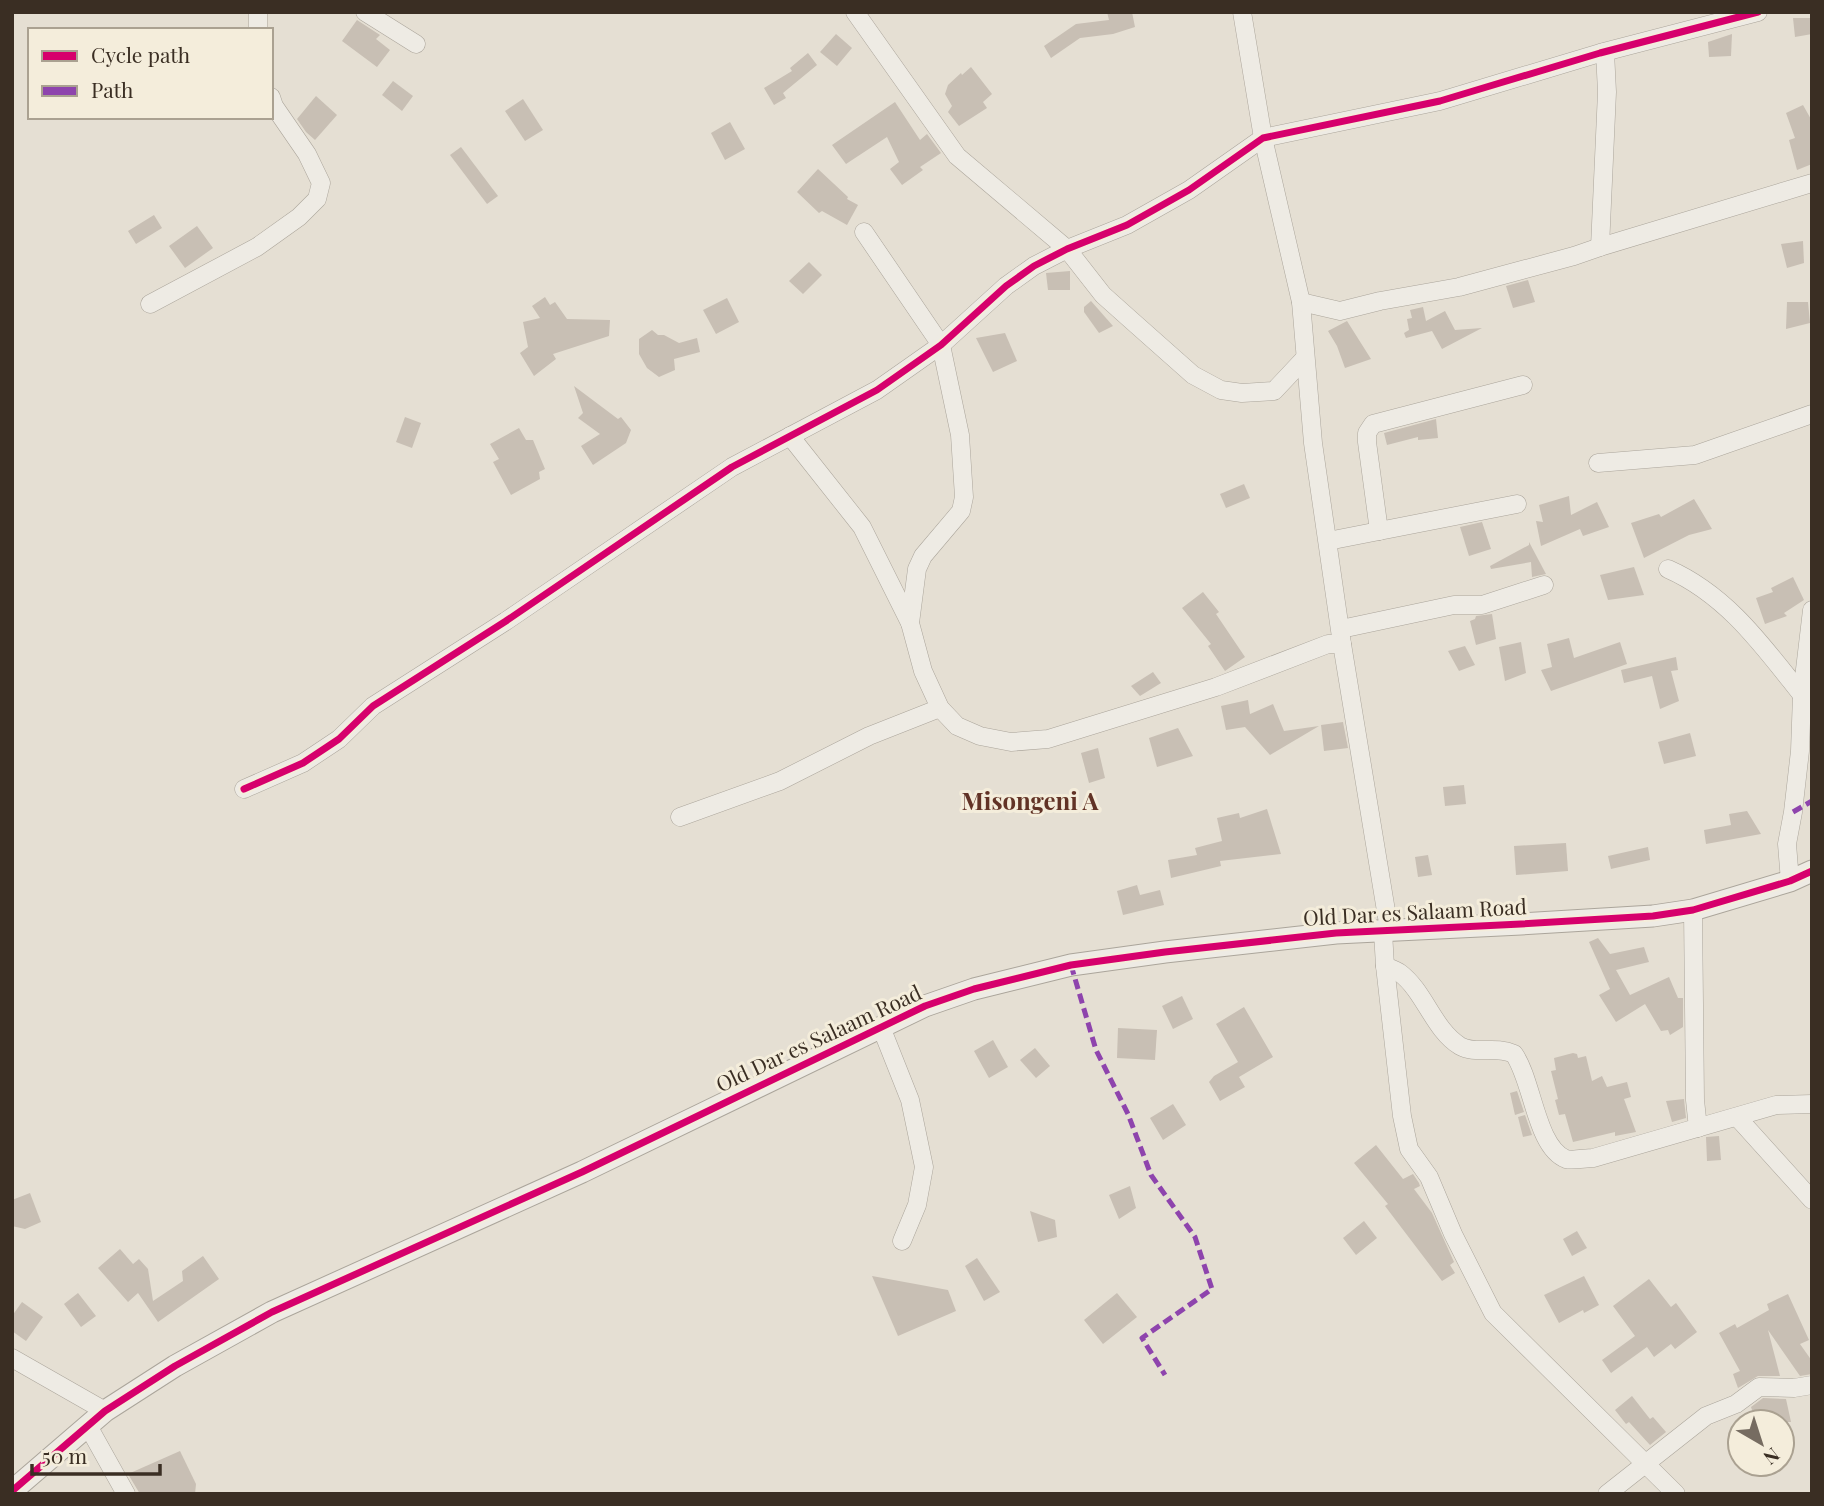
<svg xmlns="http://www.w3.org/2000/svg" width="1824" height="1506" font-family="'Playfair Display',serif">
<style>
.building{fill:#c8bfb4}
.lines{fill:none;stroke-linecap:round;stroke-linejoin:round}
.minor-casing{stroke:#aba59b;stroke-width:19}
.tertiary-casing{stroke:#aba59b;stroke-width:23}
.minor{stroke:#eeebe4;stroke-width:18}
.tertiary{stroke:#eeebe4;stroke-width:21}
.quiet{stroke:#8e44ad;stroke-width:5;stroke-dasharray:10 5;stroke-linecap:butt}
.cycleway-casing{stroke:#f4eddb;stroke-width:11}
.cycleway{stroke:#d6006c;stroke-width:7}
.labels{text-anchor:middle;stroke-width:6;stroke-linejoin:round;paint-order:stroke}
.street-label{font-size:21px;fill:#3a2e23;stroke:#f4eddb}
.quarter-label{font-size:24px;font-weight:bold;fill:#623326;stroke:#f4eddb}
</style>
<rect width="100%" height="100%" fill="#e5dfd3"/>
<g class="building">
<path d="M 1107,12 L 1132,12 L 1135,27 L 1113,34 L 1080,38 L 1051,58 L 1044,46 L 1076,24 L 1109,20 Z"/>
<path d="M 1793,18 L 1812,18 L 1812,34 L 1795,37 Z"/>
<path d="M 357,20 L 380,35 L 376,39 L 390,50 L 377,67 L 342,41 Z"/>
<path d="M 836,34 L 852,48 L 837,66 L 820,52 Z"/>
<path d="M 1732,34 L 1731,56 L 1709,57 L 1708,42 Z"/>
<path d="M 808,53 L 817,65 L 783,93 L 786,98 L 774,105 L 764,88 L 792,71 L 790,68 Z"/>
<path d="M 971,67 L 992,94 L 983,102 L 987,108 L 959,126 L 948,112 L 952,106 L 945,94 L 948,85 L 961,73 L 962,75 Z"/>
<path d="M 393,81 L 413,96 L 402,111 L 382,95 Z"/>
<path d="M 316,96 L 337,115 L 315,140 L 306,132 L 297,119 Z"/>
<path d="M 523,99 L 543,130 L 525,141 L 505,111 Z"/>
<path d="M 895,102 L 920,140 L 927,134 L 941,153 L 920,167 L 923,170 L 902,185 L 890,169 L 899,162 L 887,137 L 846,164 L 832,145 Z"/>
<path d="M 1803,105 L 1812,121 L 1812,164 L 1797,170 L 1789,140 L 1795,138 L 1786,113 Z"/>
<path d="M 730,122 L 745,149 L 725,160 L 711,133 Z"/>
<path d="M 461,147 L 498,196 L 487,204 L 450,155 Z"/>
<path d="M 818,169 L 848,197 L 847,199 L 858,205 L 847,225 L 822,211 L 819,213 L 797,192 Z"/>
<path d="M 154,215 L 162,228 L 136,244 L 128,231 Z"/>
<path d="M 197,226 L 213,248 L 185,268 L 169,246 Z"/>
<path d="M 1803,241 L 1804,263 L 1787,268 L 1781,244 Z"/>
<path d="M 809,262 L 822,275 L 803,294 L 789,281 Z"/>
<path d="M 1070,271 L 1070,290 L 1048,290 L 1046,273 Z"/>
<path d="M 1528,280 L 1535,302 L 1513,308 L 1506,286 Z"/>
<path d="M 545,297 L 550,305 L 555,302 L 567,319 L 610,320 L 609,336 L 553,354 L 556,359 L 534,376 L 520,353 L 528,347 L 523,322 L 540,318 L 532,306 Z"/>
<path d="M 727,298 L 739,322 L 716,334 L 703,310 Z"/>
<path d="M 1091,301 L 1113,326 L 1099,333 L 1084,312 L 1084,307 Z"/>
<path d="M 1787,302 L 1808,302 L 1810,323 L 1786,329 Z"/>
<path d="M 1423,307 L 1426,321 L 1445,311 L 1455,330 L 1482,328 L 1442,349 L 1432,331 L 1406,338 L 1404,333 L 1409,330 L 1407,319 L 1412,318 L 1410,310 Z"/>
<path d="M 1347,321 L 1371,359 L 1345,368 L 1337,346 L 1328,331 Z"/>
<path d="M 652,330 L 658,335 L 664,335 L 679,343 L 697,338 L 700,352 L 674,359 L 675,370 L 659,377 L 647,368 L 639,354 L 639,339 Z"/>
<path d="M 1005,333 L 1017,361 L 993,372 L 976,338 Z"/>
<path d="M 574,386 L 618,419 L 621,417 L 631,430 L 626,443 L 593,465 L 581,446 L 600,434 L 578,418 L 583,413 Z"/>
<path d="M 405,417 L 421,423 L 412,448 L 396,442 Z"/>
<path d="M 1436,419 L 1438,438 L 1418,440 L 1418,437 L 1387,445 L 1384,433 Z"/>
<path d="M 519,428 L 526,440 L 533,440 L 545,469 L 539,472 L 540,479 L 511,495 L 493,462 L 499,459 L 490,444 Z"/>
<path d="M 1244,484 L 1250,498 L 1226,508 L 1220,494 Z"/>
<path d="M 1569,496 L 1571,515 L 1597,502 L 1609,527 L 1583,536 L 1580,529 L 1541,546 L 1536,521 L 1543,522 L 1539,505 Z"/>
<path d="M 1694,499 L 1712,529 L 1689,535 L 1644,558 L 1631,523 L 1659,514 L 1661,517 Z"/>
<path d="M 1482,522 L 1491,549 L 1469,556 L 1460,527 Z"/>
<path d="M 1529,542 L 1546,574 L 1532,577 L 1531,562 L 1491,569 L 1490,566 L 1529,545 Z"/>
<path d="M 1634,567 L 1644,595 L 1608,600 L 1600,575 Z"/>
<path d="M 1793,577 L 1804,600 L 1784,613 L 1787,616 L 1765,624 L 1756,598 L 1773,592 L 1771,588 Z"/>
<path d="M 1203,592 L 1219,612 L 1216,614 L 1245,657 L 1225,671 L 1208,646 L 1211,644 L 1182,608 Z"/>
<path d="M 1492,614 L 1496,639 L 1476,645 L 1470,621 L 1475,619 L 1476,616 Z"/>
<path d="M 1569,638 L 1574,658 L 1620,642 L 1627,664 L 1551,691 L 1541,670 L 1552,667 L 1547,644 Z"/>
<path d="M 1521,642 L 1526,673 L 1505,681 L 1499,647 Z"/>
<path d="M 1465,646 L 1475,665 L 1459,671 L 1448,651 Z"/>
<path d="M 1676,657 L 1678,670 L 1671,671 L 1679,701 L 1660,709 L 1652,676 L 1624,683 L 1621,670 Z"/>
<path d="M 1153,672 L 1161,683 L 1140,696 L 1131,686 Z"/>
<path d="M 1248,700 L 1250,714 L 1273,704 L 1284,731 L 1319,726 L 1270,755 L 1245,727 L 1226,730 L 1221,706 Z"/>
<path d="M 1343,722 L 1348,748 L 1324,751 L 1321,725 Z"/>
<path d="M 1178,728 L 1193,756 L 1157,767 L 1149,738 Z"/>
<path d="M 1690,733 L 1696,756 L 1664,764 L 1658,742 Z"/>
<path d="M 1098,748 L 1105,778 L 1089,783 L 1081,753 Z"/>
<path d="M 1464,785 L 1466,804 L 1445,806 L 1443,787 Z"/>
<path d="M 1267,809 L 1281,854 L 1220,861 L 1221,866 L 1171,878 L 1168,860 L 1197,855 L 1195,848 L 1222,841 L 1217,818 L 1239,813 L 1240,818 Z"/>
<path d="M 1747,811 L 1761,834 L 1706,844 L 1704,830 L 1731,825 L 1729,814 Z"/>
<path d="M 1566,843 L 1568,871 L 1516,875 L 1514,846 Z"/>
<path d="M 1648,847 L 1650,860 L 1611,869 L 1608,856 Z"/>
<path d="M 1428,855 L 1432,875 L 1418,877 L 1415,857 Z"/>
<path d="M 1137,885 L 1140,895 L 1160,890 L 1164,905 L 1123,915 L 1117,891 Z"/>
<path d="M 1598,938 L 1610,954 L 1644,947 L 1649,962 L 1616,970 L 1630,995 L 1669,977 L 1678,998 L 1683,998 L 1683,1027 L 1670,1035 L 1668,1030 L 1661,1031 L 1645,1004 L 1616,1022 L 1599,995 L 1610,989 L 1589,942 Z"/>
<path d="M 1182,996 L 1193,1019 L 1173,1029 L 1162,1006 Z"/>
<path d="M 1244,1007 L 1273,1057 L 1239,1077 L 1245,1087 L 1220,1101 L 1209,1082 L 1214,1076 L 1238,1062 L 1216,1024 Z"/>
<path d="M 1118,1028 L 1157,1030 L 1155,1060 L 1117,1058 Z"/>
<path d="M 993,1040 L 1008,1067 L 989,1078 L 974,1051 Z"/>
<path d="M 1035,1048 L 1050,1066 L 1036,1078 L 1020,1060 Z"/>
<path d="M 1573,1053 L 1577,1054 L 1578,1058 L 1586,1056 L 1592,1081 L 1602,1076 L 1607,1087 L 1627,1082 L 1631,1097 L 1624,1099 L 1636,1132 L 1615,1136 L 1615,1132 L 1573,1142 L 1565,1114 L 1559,1115 L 1555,1100 L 1558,1099 L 1551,1071 L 1556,1070 L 1554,1058 Z"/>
<path d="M 1517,1091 L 1524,1112 L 1515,1115 L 1510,1093 Z"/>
<path d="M 1684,1099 L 1686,1118 L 1672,1122 L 1666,1101 Z"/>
<path d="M 1173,1104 L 1186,1125 L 1163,1140 L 1150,1118 Z"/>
<path d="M 1525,1115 L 1532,1135 L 1523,1137 L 1518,1117 Z"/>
<path d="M 1719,1136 L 1721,1160 L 1707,1161 L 1706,1137 Z"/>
<path d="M 1376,1145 L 1403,1179 L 1413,1174 L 1419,1183 L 1420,1186 L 1414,1189 L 1432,1213 L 1454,1262 L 1450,1265 L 1455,1273 L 1442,1281 L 1385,1206 L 1388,1204 L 1354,1163 Z"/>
<path d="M 1130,1186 L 1136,1208 L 1119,1219 L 1109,1195 Z"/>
<path d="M 30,1193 L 41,1222 L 25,1229 L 12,1226 L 12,1200 Z"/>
<path d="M 1030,1211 L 1055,1220 L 1057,1237 L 1038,1242 Z"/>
<path d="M 1364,1221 L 1377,1238 L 1356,1255 L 1343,1238 Z"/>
<path d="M 1577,1231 L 1587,1248 L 1572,1256 L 1563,1239 Z"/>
<path d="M 120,1249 L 133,1264 L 139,1259 L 148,1269 L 153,1301 L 183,1281 L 182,1271 L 203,1256 L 219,1279 L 158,1322 L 138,1293 L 128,1302 L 98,1268 Z"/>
<path d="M 977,1258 L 1000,1292 L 984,1301 L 965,1266 Z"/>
<path d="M 872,1276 L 948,1290 L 956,1311 L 898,1336 Z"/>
<path d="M 1584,1276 L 1599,1305 L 1584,1313 L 1583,1310 L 1559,1323 L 1544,1295 Z"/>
<path d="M 1649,1279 L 1671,1307 L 1676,1303 L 1697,1332 L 1675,1349 L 1671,1344 L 1654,1357 L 1647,1347 L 1611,1373 L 1602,1360 L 1635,1336 L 1613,1306 Z"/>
<path d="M 78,1293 L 96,1316 L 81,1327 L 64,1304 Z"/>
<path d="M 1117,1293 L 1137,1317 L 1103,1344 L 1084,1320 Z"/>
<path d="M 1788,1294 L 1809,1340 L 1800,1344 L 1812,1361 L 1812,1374 L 1800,1376 L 1768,1330 L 1780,1376 L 1758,1376 L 1738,1388 L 1733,1374 L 1740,1371 L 1719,1333 L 1735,1324 L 1737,1328 L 1769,1310 L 1767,1304 Z"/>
<path d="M 22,1302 L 43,1317 L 26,1341 L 12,1331 L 12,1316 Z"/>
<path d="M 1632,1396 L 1650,1419 L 1653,1417 L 1666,1432 L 1650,1445 L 1629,1422 L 1626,1424 L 1615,1410 Z"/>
<path d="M 1763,1398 L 1786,1399 L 1791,1422 L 1756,1422 L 1751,1407 Z"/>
<path d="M 180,1451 L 196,1484 L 195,1494 L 140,1494 L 128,1474 Z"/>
</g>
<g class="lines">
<defs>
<g id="minor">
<path d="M 258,12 L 258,30"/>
<path d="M 365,12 L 416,44"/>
<path d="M 855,12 L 957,156 L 1067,249 L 1103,295 L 1131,320 L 1193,375 L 1221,390 L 1242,393 L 1274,391 L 1305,358"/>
<path d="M 1242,12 L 1263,138 L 1301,302 L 1313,443 L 1342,644 L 1389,929"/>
<path d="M 864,232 L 941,345 L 960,435 L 964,497 L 961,511 L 923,556 L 917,569 L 910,623"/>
<path d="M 1600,247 L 1607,92 L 1605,52"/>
<path d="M 1301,302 L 1340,311 L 1380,301 L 1459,287 L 1574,256 L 1600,247 L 1812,183"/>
<path d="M 150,304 L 257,247 L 299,217 L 317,199 L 321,183 L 307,154 L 274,106 L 271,97"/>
<path d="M 790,436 L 862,527 L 910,623 L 923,671 L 940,708 L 957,726 L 980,736 L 1011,742 L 1048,739 L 1216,687 L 1328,644 L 1342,644"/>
<path d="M 1598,463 L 1695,455 L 1812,414"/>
<path d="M 1379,531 L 1367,442 L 1367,433 L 1373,424 L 1523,385"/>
<path d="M 1328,541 L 1517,504"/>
<path d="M 1668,569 C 1727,595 1763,646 1802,695"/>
<path d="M 1341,629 L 1454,605 L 1482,605 L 1544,585"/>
<path d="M 244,789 L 303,763 L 339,739 L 373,706 L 506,621 L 732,467 L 877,390 L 941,345 L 1006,286 L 1034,266 L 1067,249 L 1127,225 L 1189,190 L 1263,138 L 1440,101 L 1600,53 L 1758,12"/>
<path d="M 680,817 L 780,781 L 869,736 L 940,708"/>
<path d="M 1790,881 L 1787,844 L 1793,812 L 1800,751 L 1802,695 L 1812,610"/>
<path d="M 1693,910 L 1695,1100 L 1698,1128"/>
<path d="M 1383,932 L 1385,966 L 1402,1116 L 1409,1149 L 1429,1177 L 1453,1234 L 1493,1313 L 1676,1494"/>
<path d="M 1385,966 C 1390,968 1396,970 1400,973 C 1425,992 1433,1029 1460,1046 C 1476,1055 1494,1045 1514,1054 C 1533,1081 1536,1147 1566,1159 C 1573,1161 1585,1158 1593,1158 L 1776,1105 L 1812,1104"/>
<path d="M 881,1027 L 910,1100 L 924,1167 L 917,1205 L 902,1241"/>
<path d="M 1737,1117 L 1812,1200"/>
<path d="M 12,1358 L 105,1411"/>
<path d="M 88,1426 L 126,1494"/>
<path d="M 1607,1494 L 1706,1416 L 1736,1404 L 1759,1387 L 1794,1388 L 1812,1385"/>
</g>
<path id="tertiary" d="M 12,1491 L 105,1411 L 175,1366 L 272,1312 L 582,1172 L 925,1006 L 974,989 L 1071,965 L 1165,952 L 1336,933 L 1521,924 L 1653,916 L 1693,910 L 1790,881 L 1812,871"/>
</defs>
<use href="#minor" class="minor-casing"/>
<use href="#tertiary" class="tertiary-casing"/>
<use href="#minor" class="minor"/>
<use href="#tertiary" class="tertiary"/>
<g class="quiet">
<path d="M 1793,812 L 1812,801"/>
<path d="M 1071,965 L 1096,1050 L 1128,1114 L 1151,1175 L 1195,1237 L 1212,1289 L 1142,1338 L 1165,1375"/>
</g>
<defs>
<g id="cycleway">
<path d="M 244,789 L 303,763 L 339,739 L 373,706 L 506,621 L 732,467 L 877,390 L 941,345 L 1006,286 L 1034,266 L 1067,249 L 1127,225 L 1189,190 L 1263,138 L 1440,101 L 1600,53 L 1758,12"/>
<path d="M 12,1491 L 105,1411 L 175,1366 L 272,1312 L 582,1172 L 925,1006 L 974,989 L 1071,965 L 1165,952 L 1336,933 L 1521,924 L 1653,916 L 1693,910 L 1790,881 L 1812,871"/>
</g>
</defs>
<use href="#cycleway" class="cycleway-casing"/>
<use href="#cycleway" class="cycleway"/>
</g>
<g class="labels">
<g class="street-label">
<text transform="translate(1415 913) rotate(-3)" y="7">Old Dar es Salaam Road</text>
<text transform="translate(819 1039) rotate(-25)" y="7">Old Dar es Salaam Road</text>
</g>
<g class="quarter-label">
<text x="1030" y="810">Misongeni A</text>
</g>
</g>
<rect width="1824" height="1506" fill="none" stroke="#3a2e23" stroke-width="28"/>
<rect x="28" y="28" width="245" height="91" fill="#f4eddb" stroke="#aaa191" stroke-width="2"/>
<rect x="42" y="51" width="35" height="10" fill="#d6006c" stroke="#aaa191" stroke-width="2"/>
<text x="91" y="63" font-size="21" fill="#3a2e23">Cycle path</text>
<rect x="42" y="86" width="35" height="10" fill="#8e44ad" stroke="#aaa191" stroke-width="2"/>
<text x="91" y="98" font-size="21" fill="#3a2e23">Path</text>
<g transform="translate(1761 1443) rotate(141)"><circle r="33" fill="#f4eddb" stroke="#aaa191" stroke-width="2"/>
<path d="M0-5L12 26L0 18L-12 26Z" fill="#766c61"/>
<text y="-10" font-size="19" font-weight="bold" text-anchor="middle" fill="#3a2e23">N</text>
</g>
<path d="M32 1464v10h128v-10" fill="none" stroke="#3a2e23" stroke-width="3.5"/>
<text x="42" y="1464" font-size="21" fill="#3a2e23" stroke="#f4eddb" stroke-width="5" paint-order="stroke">50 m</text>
</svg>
